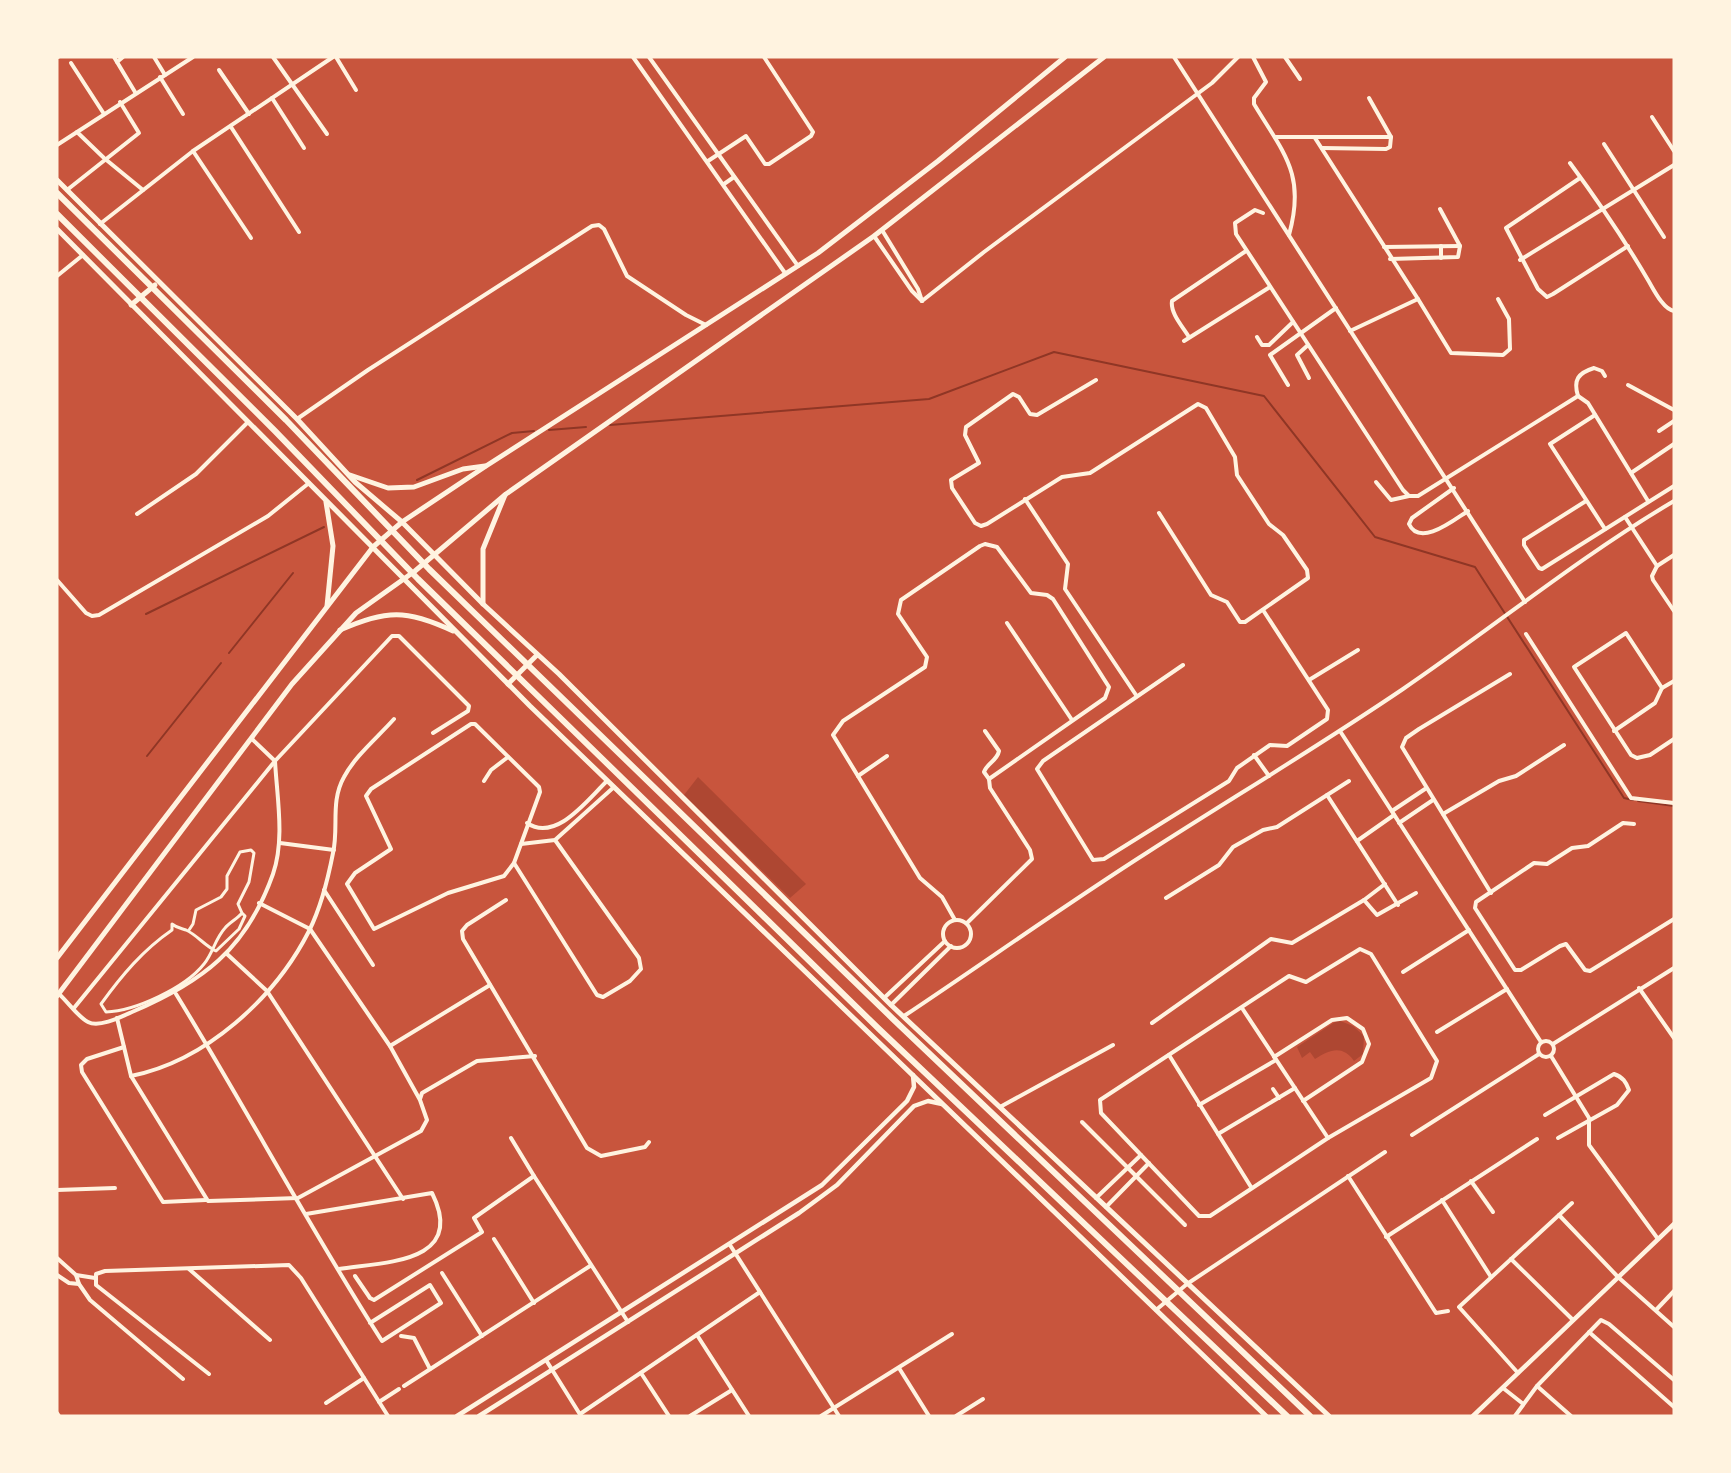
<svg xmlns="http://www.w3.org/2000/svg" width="1731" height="1473" font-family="'Open Sans',sans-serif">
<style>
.green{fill:#ae4732}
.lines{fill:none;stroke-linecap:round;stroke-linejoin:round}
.stream{stroke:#8f3625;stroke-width:2}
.pedestrian{stroke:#fff3e0;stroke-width:3}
.minor{stroke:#fff3e0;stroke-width:4}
.tertiary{stroke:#fff3e0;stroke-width:4.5}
.secondary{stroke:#fff3e0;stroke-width:5}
.trunk{stroke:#fff3e0;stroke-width:6}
</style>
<rect width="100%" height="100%" fill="#c8553d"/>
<g class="green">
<path d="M 698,777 L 806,884 L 790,898 L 684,795 Z"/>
<path d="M 1338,1020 L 1353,1026 L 1364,1036 L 1363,1054 L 1354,1061 C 1343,1045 1330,1049 1315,1059 L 1310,1052 L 1302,1058 L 1297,1047 Z"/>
</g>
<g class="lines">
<g class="stream">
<path d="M 610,425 L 929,399 L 1054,352 L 1264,396 L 1375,537 L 1475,567 L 1624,798 L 1633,800"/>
<path d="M 549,430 L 586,427"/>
<path d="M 417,480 L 512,433 L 534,431"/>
<path d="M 146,614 L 324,527"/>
<path d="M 229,653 L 293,573"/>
<path d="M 147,756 L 221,663"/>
<path d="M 1638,801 L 1674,806"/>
</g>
<path class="pedestrian" d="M 189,930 L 193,924 L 196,910 L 221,897 L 227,889 L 227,876 L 240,852 L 251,850 L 254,853 L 249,882 L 238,904 L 242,913 C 237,919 230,922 225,928 C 215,939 213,953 204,964 C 185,988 135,1011 106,1012 L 101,1004 C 122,975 143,950 172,930 L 172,924 C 177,928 180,928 186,930 C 197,935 205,946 216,951 L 239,929 L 245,916 L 242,913"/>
<g class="minor">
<path d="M 57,57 L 58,57"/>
<path d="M 114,57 L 135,92"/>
<path d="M 154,57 L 165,75"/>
<path d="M 273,57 L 327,134"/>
<path d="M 336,57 L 356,90"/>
<path d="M 633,57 L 785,273"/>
<path d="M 649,57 L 798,266"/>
<path d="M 1174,57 L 1525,602"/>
<path d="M 1253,57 L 1266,82 L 1254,98 L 1254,104 C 1284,154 1306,174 1289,235"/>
<path d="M 1285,57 L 1300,79"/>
<path d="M 117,62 L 123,57"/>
<path d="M 71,63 L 104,114"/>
<path d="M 219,70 L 249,114"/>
<path d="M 160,77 L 183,114"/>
<path d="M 272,98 L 304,148"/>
<path d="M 1652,117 L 1674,151"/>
<path d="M 231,127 L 299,232"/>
<path d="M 77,132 L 104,158 L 143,190"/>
<path d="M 1275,137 L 1391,137"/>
<path d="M 1315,138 L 1418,299 L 1350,331"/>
<path d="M 1604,144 L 1664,237"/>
<path d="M 57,145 L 193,57"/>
<path d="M 1322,148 L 1386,149 L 1390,147 L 1391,137 L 1369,98"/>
<path d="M 193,151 L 251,238"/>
<path d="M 708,161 L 746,136 L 765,164 L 769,164 L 811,136 L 813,132 L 764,57"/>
<path d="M 1570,163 C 1598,201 1624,239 1648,280 C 1654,290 1663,309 1674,311"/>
<path d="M 1580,178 L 1506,228 L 1538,289 L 1547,297 L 1553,294 L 1628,246"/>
<path d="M 724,184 L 734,177"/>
<path d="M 67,190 L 139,133 L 120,102"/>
<path d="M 1263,213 L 1255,210 L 1235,223 L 1236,234 L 1403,490 L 1409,496 L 1418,496 L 1578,396 L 1588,403 L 1648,501"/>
<path d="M 100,224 L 193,151 L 333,57"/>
<path d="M 882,230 L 918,289 L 922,301"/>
<path d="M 874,236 L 912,291 L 922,301"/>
<path d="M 1441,246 L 1441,258"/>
<path d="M 1384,247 L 1460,246"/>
<path d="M 1390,259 L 1458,257 L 1460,246 L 1440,209"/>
<path d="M 1520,260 L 1674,165"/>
<path d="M 57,276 L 83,255"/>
<path d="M 1418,299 L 1451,353 L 1503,355 L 1510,349 L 1509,319 L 1498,299"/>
<path d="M 922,301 L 984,252 L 1212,83 L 1238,57"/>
<path d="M 1189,337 C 1183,327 1170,313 1172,301 L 1246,251"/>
<path d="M 1257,337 L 1262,345 L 1269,345 L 1293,322"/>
<path d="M 1184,341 L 1270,287"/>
<path d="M 1308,345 L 1297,355 L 1309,378"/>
<path d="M 1096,380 L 1037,415 L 1030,414 L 1019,397 L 1013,394 L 966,427 L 965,435 L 979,463 L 951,480 L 952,488 L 975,523 L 981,526 L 987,524 L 1062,477 L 1090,473 L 1198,404 L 1206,408 L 1235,457 L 1237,475 L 1269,524 L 1283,535 L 1307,570 L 1308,578 L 1245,622 L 1240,622 L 1227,602 L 1211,595 L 1159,513"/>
<path d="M 1288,385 L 1270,355 L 1336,308"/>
<path d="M 1628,385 L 1674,410"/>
<path d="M 1578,396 C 1573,380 1578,373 1594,368 L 1602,371 L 1605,376"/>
<path d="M 1595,415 L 1550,444 L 1605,529"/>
<path d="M 297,419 L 368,370 L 592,226 L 599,225 L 604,229 L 627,276 L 686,315 L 706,325"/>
<path d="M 1659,431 L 1674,421"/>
<path d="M 1631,473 L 1674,444"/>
<path d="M 1376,482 L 1391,500 L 1409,496"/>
<path d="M 1454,488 L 1412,518 L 1409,524 C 1420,548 1455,519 1468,511"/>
<path d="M 1025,499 L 1068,564 L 1065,589 L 1136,695"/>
<path d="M 1586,501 L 1524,540 L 1524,545 L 1539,568 L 1542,569 L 1674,486"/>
<path d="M 137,514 L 196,474 L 248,422"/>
<path d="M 1625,517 L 1657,566 L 1674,555"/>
<path d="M 1657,566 L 1652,576 L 1653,580 L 1674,611"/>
<path d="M 57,580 L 86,613 L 92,616 L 99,615 L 268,516 L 309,483"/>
<path d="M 1007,623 L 1072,720"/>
<path d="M 1526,634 L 1631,798 L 1674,803"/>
<path d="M 1183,665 L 1043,761 L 1037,769 L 1093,860 L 1104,859 L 1229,781 L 1237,768 L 1270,745 L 1287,746 L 1327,719 L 1328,710 L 1263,610"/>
<path d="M 1309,680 L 1358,650"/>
<path d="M 1662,688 L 1626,633 L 1574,667 L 1631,755 L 1637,758 L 1650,755 L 1674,739"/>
<path d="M 471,724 L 475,724 L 539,787 L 540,792 L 514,863 L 504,876 L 448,893 L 374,929 L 347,884 L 355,873 L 391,849 L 366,796 L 371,789 Z"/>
<path d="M 985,731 L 999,751 C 997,761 987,763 984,772 L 989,779"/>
<path d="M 1340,731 L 1541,1042"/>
<path d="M 1614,731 L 1655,703 L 1662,688 L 1674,681"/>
<path d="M 1254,755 L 1269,776"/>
<path d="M 858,776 L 887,756"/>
<path d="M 484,781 L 491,770 L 508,757"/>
<path d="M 1327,795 L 1398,905"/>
<path d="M 1392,811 L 1425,789"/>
<path d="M 1443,814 L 1499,781 L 1516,776 L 1564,745"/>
<path d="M 527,823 C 556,843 588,799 607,781"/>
<path d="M 1399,823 L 1433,800"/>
<path d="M 1634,824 L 1623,823 L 1588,846 L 1572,848 L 1547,864 L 1534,863 L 1476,902 L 1475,908 L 1515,970 L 1521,970 L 1560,946 L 1566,944 L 1585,970 L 1590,971 L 1674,919"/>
<path d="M 1357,841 L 1394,815"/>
<path d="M 280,843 L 334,850"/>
<path d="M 521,844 L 555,840 L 614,787"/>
<path d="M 514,863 L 597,995 L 603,997 L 630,981 L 641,969 L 639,958 L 555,840"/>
<path d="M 324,890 L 373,965"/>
<path d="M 1491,893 L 1402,747 L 1406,738 L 1419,729 L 1510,674"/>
<path d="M 1166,898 L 1219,865 L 1233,847 L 1263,830 L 1277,827 L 1349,781"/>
<path d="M 506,900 L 467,925 L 462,931 L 463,939 L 587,1148 L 601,1156 L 645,1147 L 649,1142"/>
<path d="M 1364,900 L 1377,915 L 1416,893"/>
<path d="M 955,920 L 942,897 L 920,878 L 833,735 L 843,721 L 925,667 L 927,657 L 898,614 L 901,600 L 980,546 L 985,544 L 997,547 L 1031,593 L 1047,595 L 1053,599 L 1109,687 L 1105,698 L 989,779 L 990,788 L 1030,850 L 1032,859 L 967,923"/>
<circle cx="957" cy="934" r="14"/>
<path d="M 1360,949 L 1371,954 L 1437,1061 L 1431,1078 L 1328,1138 L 1210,1216 L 1199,1216 L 1101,1113 L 1100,1100 L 1289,976 L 1306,982 Z"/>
<path d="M 227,954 L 267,991 L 403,1199"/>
<path d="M 1403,972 L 1469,930"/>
<path d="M 1639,988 L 1674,1038"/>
<path d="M 59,994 C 68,1002 78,1017 88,1022 C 99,1028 121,1017 132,1012 C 202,982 246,950 273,874 C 285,839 277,798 275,761 L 252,739"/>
<path d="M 176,994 C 246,1108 309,1227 382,1341 L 441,1303 L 430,1285 L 370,1323"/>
<path d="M 884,998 L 945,941"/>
<path d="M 891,1005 L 951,946"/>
<path d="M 74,1008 L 275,761 L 392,636 L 399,636 L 469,706 L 468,711 L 433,733"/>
<path d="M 1242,1008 L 1328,1138"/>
<path d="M 904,1016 C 985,962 1065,905 1148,852 C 1232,798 1319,746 1403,689 C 1494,627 1579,557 1674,501"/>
<path d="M 117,1018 L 131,1076 L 208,1201 L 298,1198 L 421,1131 L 427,1120 L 420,1100 L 390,1046 L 310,929 L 259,903"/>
<path d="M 1152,1023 L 1271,939 L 1292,943 L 1364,900 L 1385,884"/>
<path d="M 1437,1032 L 1507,989"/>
<circle cx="1546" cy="1049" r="8"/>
<path d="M 1553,1044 L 1674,968"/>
<path d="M 390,1046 L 490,985"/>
<path d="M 124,1047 L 87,1059 L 81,1065 L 82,1072 L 163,1202 L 206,1200"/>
<path d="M 1169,1055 L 1251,1187"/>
<path d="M 1551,1056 L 1589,1118 L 1589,1145 L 1658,1239"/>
<path d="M 1274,1057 L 1332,1020 L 1347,1018 L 1363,1029 L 1369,1044 L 1362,1062 L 1303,1101"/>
<path d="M 131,1076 C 206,1061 275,998 309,931 C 321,907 328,879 333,853 C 339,827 330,802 344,777 C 355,756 378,737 394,719"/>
<path d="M 1273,1089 L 1279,1098"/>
<path d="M 420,1099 L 422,1093 L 477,1061 L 535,1056"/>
<path d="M 1199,1105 L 1276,1060"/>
<path d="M 1000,1107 L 1113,1045"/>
<path d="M 1545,1115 L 1614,1074 C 1623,1077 1626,1082 1629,1090 L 1617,1105 L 1558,1138"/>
<path d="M 1082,1122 L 1185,1225"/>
<path d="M 1218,1134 L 1295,1088"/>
<path d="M 1412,1135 L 1539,1054"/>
<path d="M 534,1176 L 628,1322"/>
<path d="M 1348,1176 L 1436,1313 L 1448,1311"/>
<path d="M 1471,1181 L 1493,1212"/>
<path d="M 57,1190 L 115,1188"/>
<path d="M 1096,1198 L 1141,1155"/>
<path d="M 1442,1200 L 1491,1277"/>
<path d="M 1106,1207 L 1149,1163"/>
<path d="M 306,1214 L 432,1193 C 467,1263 385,1262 339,1269"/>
<path d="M 1559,1215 L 1618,1277 L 1674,1327"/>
<path d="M 1386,1237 L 1537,1139"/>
<path d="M 494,1239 L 534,1303"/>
<path d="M 730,1245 L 839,1416"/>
<path d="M 57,1258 L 76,1275 L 79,1284 L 90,1300 L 183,1379"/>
<path d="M 1511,1259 L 1573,1320"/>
<path d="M 189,1269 L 270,1340"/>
<path d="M 442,1273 L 482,1336"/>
<path d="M 57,1275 L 69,1283 L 79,1284"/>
<path d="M 76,1275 L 95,1278"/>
<path d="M 355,1276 L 370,1298 L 374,1300 L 482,1232 L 474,1218 L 534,1176 L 511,1138"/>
<path d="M 1156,1310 L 1187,1284 L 1385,1152"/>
<path d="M 1656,1310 L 1674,1291"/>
<path d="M 1589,1332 L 1674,1407"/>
<path d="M 697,1335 L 749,1416"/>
<path d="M 401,1336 L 414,1338 L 430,1369"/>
<path d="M 546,1360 L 581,1416"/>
<path d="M 899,1368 L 929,1416"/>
<path d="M 641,1373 L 669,1416"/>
<path d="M 1518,1373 L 1459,1307 L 1572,1203"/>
<path d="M 209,1374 L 96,1285 L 96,1274 L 105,1271 L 289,1265 L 301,1278 L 388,1416"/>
<path d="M 404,1386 L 590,1266"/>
<path d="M 1537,1386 L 1571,1416"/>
<path d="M 1503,1388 L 1522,1403"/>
<path d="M 379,1402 L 399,1389"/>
<path d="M 326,1403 L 364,1378"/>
<path d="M 57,1413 L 59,1416"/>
<path d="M 580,1414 L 760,1292"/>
<path d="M 690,1416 L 732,1390"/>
<path d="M 821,1416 L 952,1334"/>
<path d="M 956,1416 L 983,1399"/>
<path d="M 1515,1416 L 1537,1386 L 1601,1320 L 1609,1324 L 1674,1380"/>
</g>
<g class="tertiary">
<path d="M 457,1416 L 822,1185 L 907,1101 L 914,1087 L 913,1075"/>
<path d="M 479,1416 L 799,1213 L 837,1185 L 914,1106 L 928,1101 L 942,1104"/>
<path d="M 1473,1416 L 1674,1224"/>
</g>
<g class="secondary">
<path d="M 57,180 L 297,419 L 355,482 L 402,522 L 483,604 L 559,674 L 891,1005 L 1329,1416"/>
<path d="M 57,229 L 530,706 L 1266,1416"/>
<path d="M 131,305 L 155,285"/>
<path d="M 350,475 L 388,488 L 414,487 L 463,469 L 485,466"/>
<path d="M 326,502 L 333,546 L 327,606"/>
<path d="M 483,604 L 483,549 L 505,495"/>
<path d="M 340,630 C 387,610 406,609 453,631"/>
<path d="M 508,684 L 537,655"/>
<path d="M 57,958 L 373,547 L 402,522 L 486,466 L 818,253 L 938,161 L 1065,57"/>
<path d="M 57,996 L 292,684 L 356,613 L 415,571 L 506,494 L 874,236 L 1104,57"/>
</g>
<g class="trunk">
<path d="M 57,193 L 286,420 L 429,569 L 893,1019 L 1310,1416"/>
<path d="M 57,214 L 275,431 L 418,579 L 879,1029 L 1287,1416"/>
</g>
</g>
<rect width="1731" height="1473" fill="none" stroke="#fff3e0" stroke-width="117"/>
</svg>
